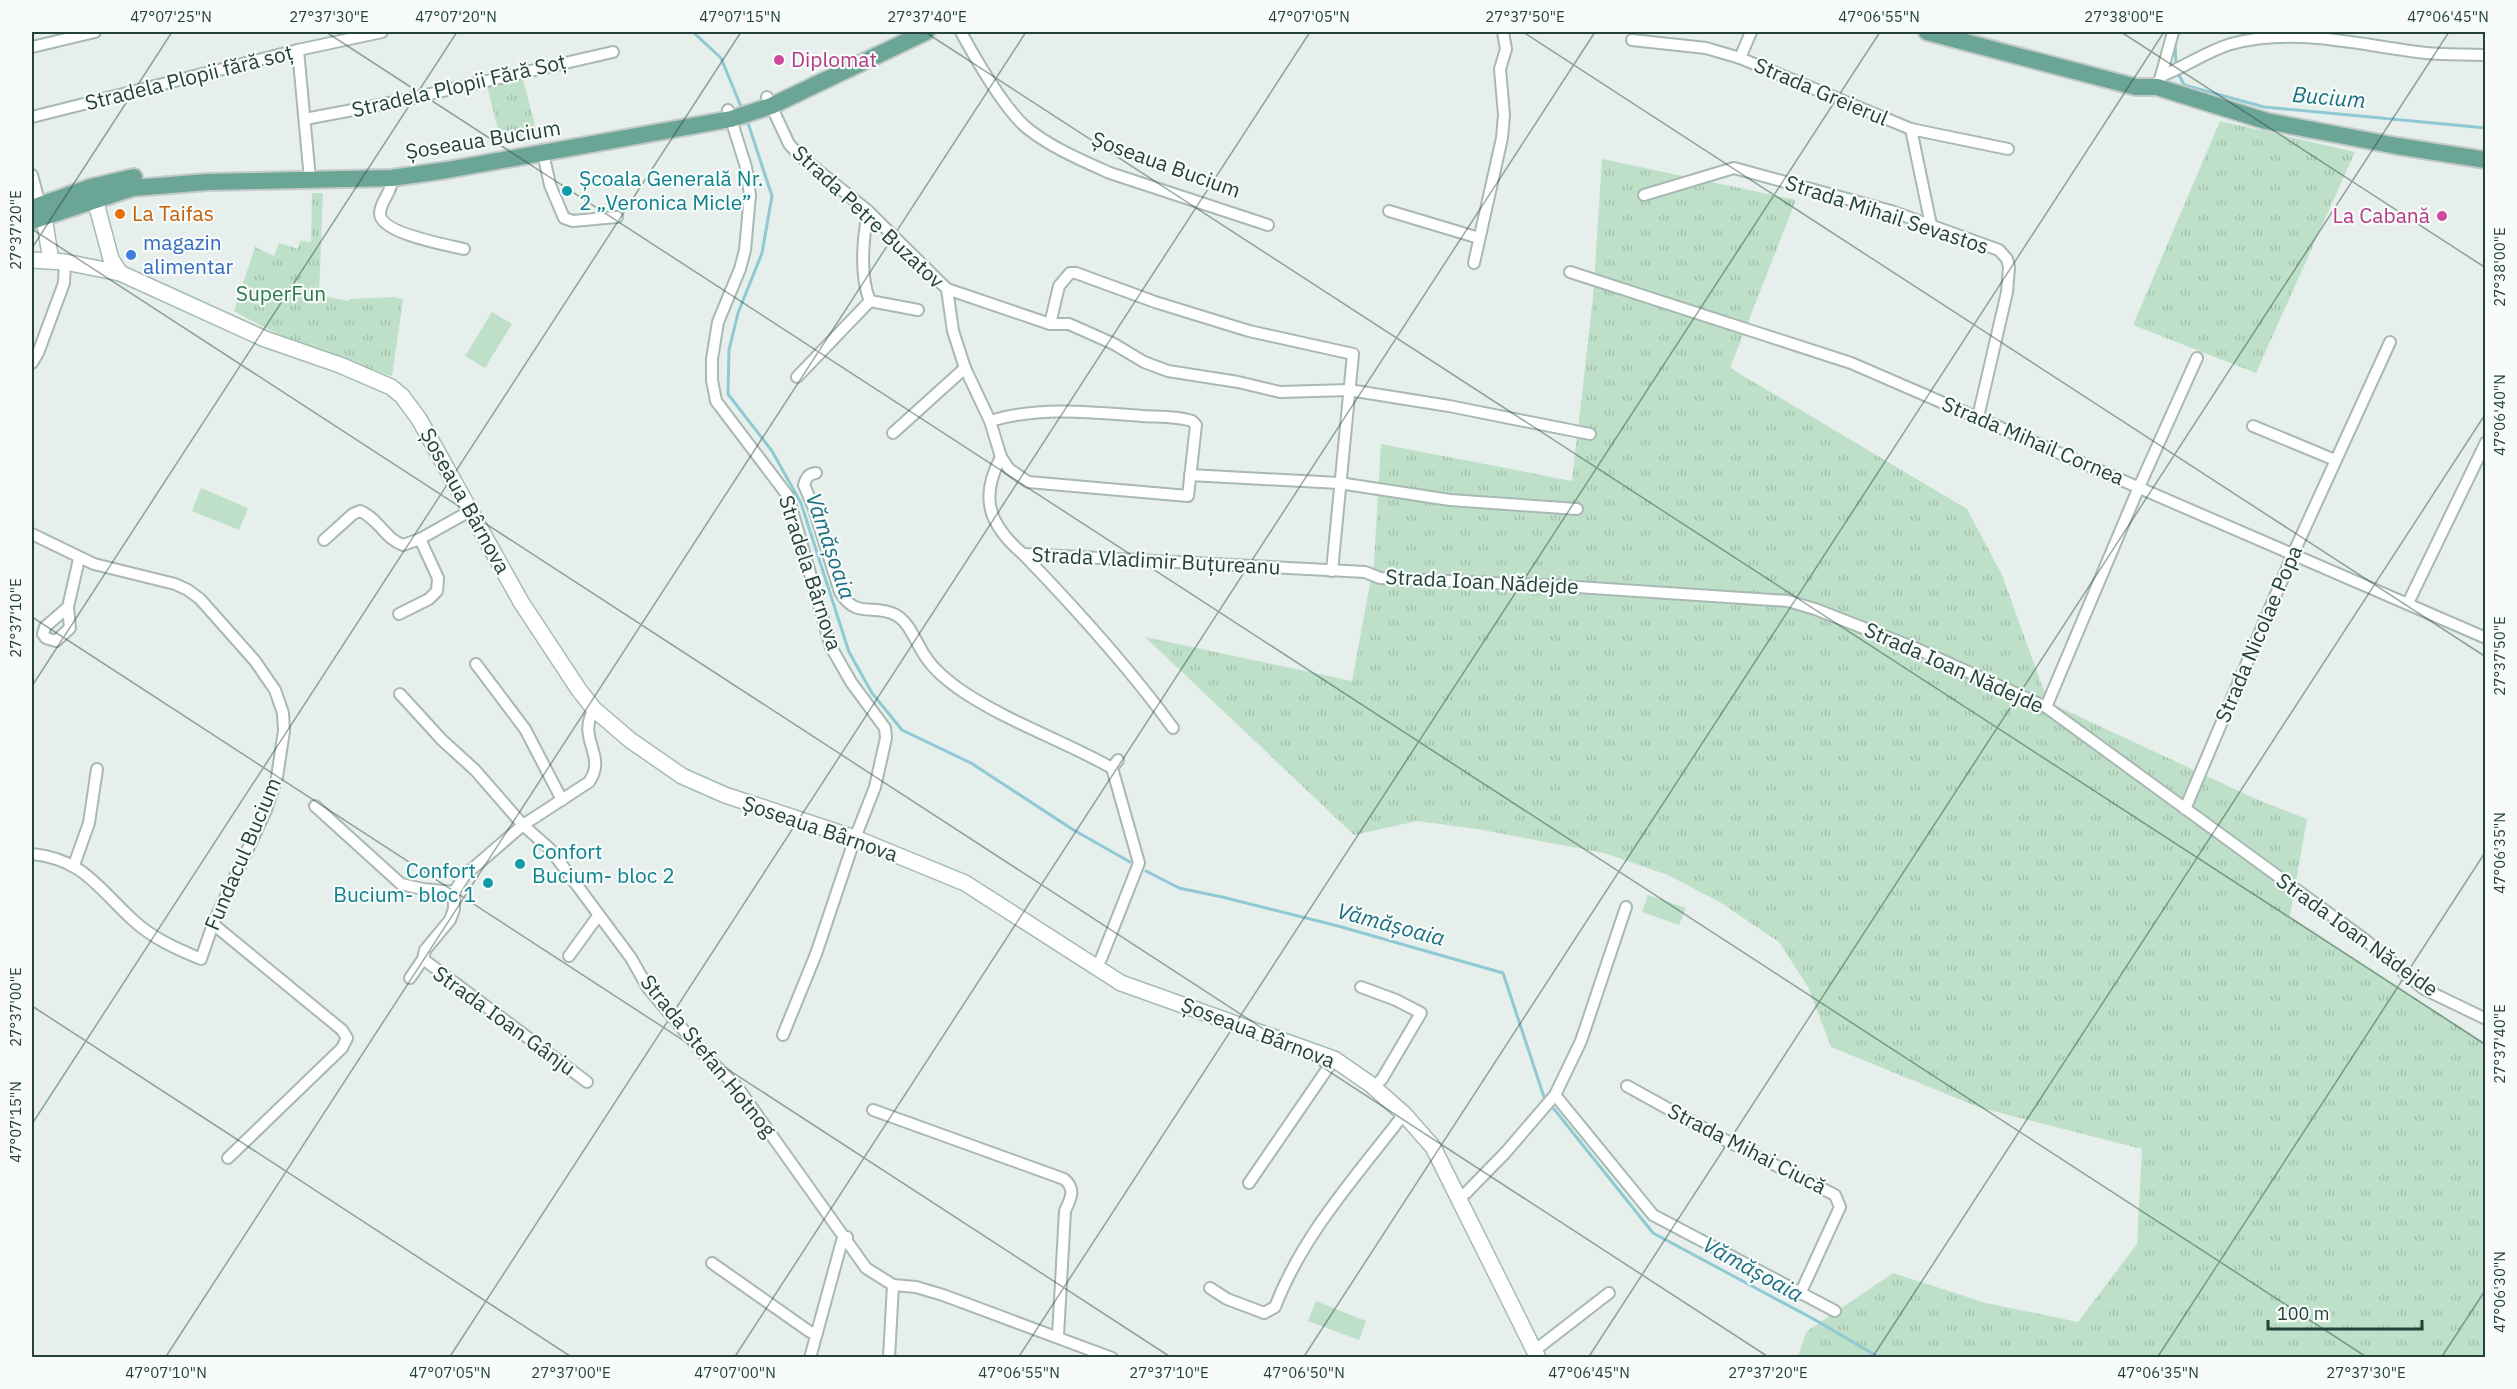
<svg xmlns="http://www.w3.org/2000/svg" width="2517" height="1389" font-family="'IBM Plex Sans',sans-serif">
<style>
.grass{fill:url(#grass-tufts)}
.garden{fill:#bfe0c8}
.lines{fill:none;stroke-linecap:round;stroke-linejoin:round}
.stream{stroke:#8ec9d4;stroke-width:3}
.street-casing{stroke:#a8b8b2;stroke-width:14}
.secondary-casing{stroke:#a4bbb3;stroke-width:18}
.primary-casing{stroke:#c2cac8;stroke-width:20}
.street{stroke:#fff;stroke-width:10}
.secondary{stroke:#fff;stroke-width:15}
.primary{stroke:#6aa596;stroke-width:16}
.ticks{fill:none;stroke:#24423a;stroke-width:1.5;stroke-opacity:0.45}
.hotel-dot{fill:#d1479c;stroke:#f7fbf9;stroke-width:2}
.culture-dot{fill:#0f9aa8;stroke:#f7fbf9;stroke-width:2}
.food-dot{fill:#e8710a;stroke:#f7fbf9;stroke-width:2}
.shop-dot{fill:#3f7fe0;stroke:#f7fbf9;stroke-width:2}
.labels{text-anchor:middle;stroke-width:4.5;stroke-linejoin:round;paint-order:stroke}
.hotel-label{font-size:21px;fill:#b23c85;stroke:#f7fbf9;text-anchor:start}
.street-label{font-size:21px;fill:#24423a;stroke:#f7fbf9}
.culture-label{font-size:21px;fill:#0d838f;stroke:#f7fbf9;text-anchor:start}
.food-label{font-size:21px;fill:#c56008;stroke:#f7fbf9;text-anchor:start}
.shop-label{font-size:21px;fill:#366cbe;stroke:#f7fbf9;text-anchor:start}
.park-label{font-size:21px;fill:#2d7a4b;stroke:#f7fbf9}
.water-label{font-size:22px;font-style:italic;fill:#1c6f80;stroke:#f7fbf9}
.neatline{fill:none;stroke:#24423a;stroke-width:2}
.ticks-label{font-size:15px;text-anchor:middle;fill:#24423a}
</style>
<defs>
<pattern id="grass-tufts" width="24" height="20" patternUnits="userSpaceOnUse" patternTransform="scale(1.5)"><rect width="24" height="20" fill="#bfe0c8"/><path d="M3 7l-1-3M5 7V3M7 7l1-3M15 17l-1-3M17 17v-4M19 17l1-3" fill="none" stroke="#a4c1ad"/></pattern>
</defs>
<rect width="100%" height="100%" fill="#e6efeb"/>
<g class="grass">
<path d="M 522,75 L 538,137 L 501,142 L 487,86 Z"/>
<path d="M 2220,121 L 2355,152 L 2256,373 L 2133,325 Z"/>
<path d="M 1602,159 L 1796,200 L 1730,368 L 1967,509 L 2002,575 L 2048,702 L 2256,799 L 2307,819 L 2290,916 L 2485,1043 L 2485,1357 L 1798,1357 L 1806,1332 L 1893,1273 L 1986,1303 L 2078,1322 L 2137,1244 L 2142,1149 L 1981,1108 L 1831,1047 L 1808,987 L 1779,942 L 1721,903 L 1668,875 L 1604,853 L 1477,829 L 1417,821 L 1354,835 L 1145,637 L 1352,681 L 1374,562 L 1381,444 L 1572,481 L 1593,298 Z"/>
<path d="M 312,193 L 323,193 L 319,295 L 348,301 L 349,299 L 395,297 L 403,300 L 392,376 C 336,358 286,341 234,311 L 255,247 L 274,256 L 279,243 L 298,249 L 300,241 L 311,242 Z"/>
</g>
<g class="garden">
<path d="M 492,312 L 512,324 L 485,368 L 465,356 Z"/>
<path d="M 201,488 L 248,508 L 239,530 L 192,511 Z"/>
<path d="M 1648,895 L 1686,908 L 1679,925 L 1642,912 Z"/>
<path d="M 1316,1301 L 1366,1321 L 1359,1340 L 1308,1321 Z"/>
</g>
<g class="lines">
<g class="stream">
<path d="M 693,32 L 721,58 L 742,109"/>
<path d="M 2176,64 L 2175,43 L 2179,32"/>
<path d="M 2179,75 L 2184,85 L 2264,107 L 2486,128"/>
<path d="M 747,120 L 772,196 L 762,253 L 738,313 L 729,350 L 728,394 L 772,451 L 801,503 L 849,652 L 872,693 L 902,730 L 971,763 L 1072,829 L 1130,862"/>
<path d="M 1146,871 L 1179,888 L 1222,897 L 1338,926 L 1503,973 L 1544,1097"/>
<path d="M 1554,1109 L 1653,1233 L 1819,1322 L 1880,1358"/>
</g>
<defs>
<g id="street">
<path d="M 961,32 C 975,58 1005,110 1027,128 C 1050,147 1083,161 1110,173 L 1268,225"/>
<path d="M 1632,40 L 1706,48 L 1740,58 L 1911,129 L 2008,149"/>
<path d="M 32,47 L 95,32"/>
<path d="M 298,50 L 310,179"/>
<path d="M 1740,58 L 1751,32"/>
<path d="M 2161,76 L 2173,32"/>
<path d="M 2157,87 L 2161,76 C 2185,67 2207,51 2231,44 C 2294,26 2363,46 2426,53 C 2446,55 2466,54 2486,55"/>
<path d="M 767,97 L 789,144 L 799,155 L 868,211 L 947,289 L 953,331 L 965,368 L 990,421 L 1001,457 L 1009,469 L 1028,482 L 1188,496 L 1196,425 L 1192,421 C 1177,416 1158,417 1142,416 C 1092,412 1039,406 990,421"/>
<path d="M 728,110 L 746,167 L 750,195 L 745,250 L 740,269 L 718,322 L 712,359 L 712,380 L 716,401 L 788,496 L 831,647 L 851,682 L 885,728 L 886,738 L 875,787 L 855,838 L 816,954 L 783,1035"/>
<path d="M 32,117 L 298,50 L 382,32"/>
<path d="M 305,119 L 395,102 L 613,52"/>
<path d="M 1911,129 L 1931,225"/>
<path d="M 543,153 L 550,185 L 564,218 L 573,221 L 617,217"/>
<path d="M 32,175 L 41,209"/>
<path d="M 392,178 C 392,194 381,199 380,213 C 379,233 447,245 464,249"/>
<path d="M 1644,195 L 1734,168 L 1891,211 L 1999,250 L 2007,259 L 2009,267 L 2007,292 L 1978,417"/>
<path d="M 1389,211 L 1479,238"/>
<path d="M 1474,263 L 1502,138 L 1504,115 L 1500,69 L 1506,49 L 1503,32"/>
<path d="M 1570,272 L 1851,363 L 2486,638"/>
<path d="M 947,289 L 1050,324 L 1069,324 L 1114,344 L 1144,362 L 1168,371 L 1238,382 L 1280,392 L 1349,390 L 1449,406 L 1590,434"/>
<path d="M 870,301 L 918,310"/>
<path d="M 1050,324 L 1059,286 L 1070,273 L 1076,273 L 1155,302 L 1249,331 L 1353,354 L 1332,571"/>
<path d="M 32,363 L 38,353 L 64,283 L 65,262"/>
<path d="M 797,377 L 870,301 C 859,275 863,239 868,211"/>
<path d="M 2253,426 L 2335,460"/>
<path d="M 893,433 L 965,368"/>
<path d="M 1001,457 C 979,498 989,525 1023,554 L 1365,572 L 1380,578 L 1562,586 L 1788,601 L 1815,609 L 1915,648 L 2046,707 L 2364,939 L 2424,989 L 2486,1019"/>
<path d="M 816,473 C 808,474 806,478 804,485 L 813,506 L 840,592 C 857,620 873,603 896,615 C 910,623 916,643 925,656 C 934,670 950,683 965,693 C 1011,723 1064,741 1112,768"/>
<path d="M 1190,475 L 1339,483 L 1450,500 L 1577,509"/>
<path d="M 32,534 L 94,564 L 175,584 L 188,590 L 200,599 L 255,661 L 275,690 L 283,713 L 284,731 L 277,777 L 266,810 L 213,924 L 201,959 C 177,949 152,938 133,920 C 98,888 83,859 32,854"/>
<path d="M 324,540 L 353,514 L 360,511 C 378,518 385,539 403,545 L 420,539 L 470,511"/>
<path d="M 1023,554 C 1077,610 1128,666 1173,728"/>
<path d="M 2408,603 L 2486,442"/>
<path d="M 68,607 L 45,627 L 43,634 L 46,638 L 56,641 L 70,628 L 68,607 L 79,559"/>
<path d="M 399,614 L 429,599 L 437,591 L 438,578 L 420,539"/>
<path d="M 476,664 L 525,729 L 562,800"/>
<path d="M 400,694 L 442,740 L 475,770 L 523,825 L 550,849 L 631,958 L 648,988 L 703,1053 L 738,1088 L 866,1268 L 893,1285 L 889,1358"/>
<path d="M 2046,707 L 2139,487 L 2197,358"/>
<path d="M 315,806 L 401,884 L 423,889 L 454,892"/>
<path d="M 2185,809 L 2293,554 L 2390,342"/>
<path d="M 74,865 L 89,823 L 97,769"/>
<path d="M 213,924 L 342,1030 L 347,1038 L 342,1048 L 228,1158"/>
<path d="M 569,956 L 598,916"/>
<path d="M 423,959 L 587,1082"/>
<path d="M 1095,967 L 1101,959 L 1139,863 L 1112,768 L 1118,760"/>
<path d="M 410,978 L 423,959 L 425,950 L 450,920 L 454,909 L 454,892 L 465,875 L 523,825 L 589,782 C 608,755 576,740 594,709"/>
<path d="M 1361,987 L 1396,1000 L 1421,1013 L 1382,1079 L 1374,1087"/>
<path d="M 1627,1086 L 1723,1139 L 1835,1195 L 1840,1207 L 1800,1294"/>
<path d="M 1555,1095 L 1653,1215 L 1835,1311"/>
<path d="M 873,1110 L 1064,1179 C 1076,1189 1071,1198 1065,1211 L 1058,1336"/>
<path d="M 1249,1183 L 1334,1059"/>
<path d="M 1459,1196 L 1466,1193 L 1506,1152 L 1555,1095 L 1581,1041 L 1626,907"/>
<path d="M 712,1263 L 810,1332 L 817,1333"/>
<path d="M 893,1285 L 916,1287 L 943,1295 L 1112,1358"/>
<path d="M 1210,1288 L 1227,1299 L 1259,1311 L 1264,1313 L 1275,1307 C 1303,1234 1357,1175 1404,1114"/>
<path d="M 1534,1351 L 1609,1293"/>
<path d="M 810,1358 L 842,1241 L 847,1237"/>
</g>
<g id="secondary">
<path d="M 92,188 L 111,259 L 120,273"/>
<path d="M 44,217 L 51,261"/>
<path d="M 32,260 L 65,262 L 120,273 L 265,339 L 340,365 L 391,387 L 402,396 L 419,419 L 521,602 L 579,690 L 594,709 L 630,740 L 682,776 L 725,795 L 855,838 L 965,883 L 1121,983 L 1334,1059 L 1370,1084 L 1404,1114 L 1433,1147 L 1538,1358"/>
</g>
<g id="primary">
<path d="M 1927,32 L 2136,87 L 2157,87 L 2266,121 L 2397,146 L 2486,160"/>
<path d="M 32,208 L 91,187 L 134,177"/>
<path d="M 32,221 L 133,188 L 207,182 L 392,178 L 447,170 L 731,119 L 771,106 L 926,32"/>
</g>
</defs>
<use href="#street" class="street-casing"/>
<use href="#secondary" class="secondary-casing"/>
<use href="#primary" class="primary-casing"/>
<use href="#street" class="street"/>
<use href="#secondary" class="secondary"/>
<use href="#primary" class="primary"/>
</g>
<path class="ticks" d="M 326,32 L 2368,1358M 925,32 L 2486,1045M 1523,32 L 2486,657M 2121,32 L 2486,268M 32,229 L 1770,1358M 32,248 L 172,32M 32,617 L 1172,1358M 32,686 L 457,32M 32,1006 L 573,1358M 32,1124 L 741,32M 165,1358 L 1026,32M 449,1358 L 1310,32M 734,1358 L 1595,32M 1018,1358 L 1880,32M 1303,1358 L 2164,32M 1588,1358 L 2449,32M 1872,1358 L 2486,413M 2157,1358 L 2486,851M 2441,1358 L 2486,1289"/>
<g class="hotel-dot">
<circle cx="779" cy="60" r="6"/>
<circle cx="2442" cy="216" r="6"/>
</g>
<g class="culture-dot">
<circle cx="567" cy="191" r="6"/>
<circle cx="520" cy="864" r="6"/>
<circle cx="488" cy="883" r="6"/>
</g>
<circle class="food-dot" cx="120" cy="214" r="6"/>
<circle class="shop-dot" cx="131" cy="255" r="6"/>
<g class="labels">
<g class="hotel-label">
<text x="791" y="67">Diplomat</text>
<text x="2430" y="223" text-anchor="end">La Cabană</text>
</g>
<g class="street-label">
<text transform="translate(189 78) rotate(-14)" y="7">Stradela Plopii fără soț</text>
<text transform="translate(459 86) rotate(-13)" y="7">Stradela Plopii Fără Soț</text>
<text transform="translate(1821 92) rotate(23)" y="7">Strada Greierul</text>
<text transform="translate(483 140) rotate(-9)" y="7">Șoseaua Bucium</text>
<text transform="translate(1166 165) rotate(20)" y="7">Șoseaua Bucium</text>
<text transform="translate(1887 215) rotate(18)" y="7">Strada Mihail Sevastos</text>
<text transform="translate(868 217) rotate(43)" y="7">Strada Petre Buzatov</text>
<text transform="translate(2033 441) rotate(23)" y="7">Strada Mihail Cornea</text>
<text transform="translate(465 501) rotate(61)" y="7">Șoseaua Bârnova</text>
<text transform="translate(1156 561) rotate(3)" y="7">Strada Vladimir Buțureanu</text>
<text transform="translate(810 573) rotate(72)" y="7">Stradela Bârnova</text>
<text transform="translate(1482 582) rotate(3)" y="7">Strada Ioan Nădejde</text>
<text transform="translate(2259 634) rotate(-67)" y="7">Strada Nicolae Popa</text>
<text transform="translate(1954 668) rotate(24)" y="7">Strada Ioan Nădejde</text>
<text transform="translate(820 829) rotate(19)" y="7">Șoseaua Bârnova</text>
<text transform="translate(243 854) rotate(-67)" y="7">Fundacul Bucium</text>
<text transform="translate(2357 935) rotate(36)" y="7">Strada Ioan Nădejde</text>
<text transform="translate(504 1021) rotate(36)" y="7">Strada Ioan Gânju</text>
<text transform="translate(1258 1033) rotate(21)" y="7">Șoseaua Bârnova</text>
<text transform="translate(708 1056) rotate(51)" y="7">Strada Stefan Hotnog</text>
<text transform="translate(1747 1149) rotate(27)" y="7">Strada Mihai Ciucă</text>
</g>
<g class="culture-label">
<text x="579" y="186">Școala Generală Nr.<tspan x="579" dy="24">2 „Veronica Micle”</tspan></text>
<text x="532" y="859">Confort<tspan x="532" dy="24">Bucium- bloc 2</tspan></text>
<text x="476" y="878" text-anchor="end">Confort<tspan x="476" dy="24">Bucium- bloc 1</tspan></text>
</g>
<g class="food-label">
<text x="132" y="221">La Taifas</text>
</g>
<g class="shop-label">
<text x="143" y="250">magazin<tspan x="143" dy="24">alimentar</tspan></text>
</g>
<g class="park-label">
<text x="281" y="301">SuperFun</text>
</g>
<g class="water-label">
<text transform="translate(2329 97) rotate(5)" y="8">Bucium</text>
<text transform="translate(831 546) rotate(71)" y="8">Vămășoaia</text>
<text transform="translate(1391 924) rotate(15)" y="8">Vămășoaia</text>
<text transform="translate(1753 1269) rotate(29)" y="8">Vămășoaia</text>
</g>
</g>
<rect width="2517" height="1389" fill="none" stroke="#f7fbf9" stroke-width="66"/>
<path d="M2268 1320v9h154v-9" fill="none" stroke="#24423a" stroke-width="3"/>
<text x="2277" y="1320" font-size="18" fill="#24423a" stroke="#f7fbf9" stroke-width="4.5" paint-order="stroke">100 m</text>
<rect x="33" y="33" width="2451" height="1323" class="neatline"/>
<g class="ticks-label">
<text x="171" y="22">47°07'25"N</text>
<text x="329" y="22">27°37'30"E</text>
<text x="456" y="22">47°07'20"N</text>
<text x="740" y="22">47°07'15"N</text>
<text x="927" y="22">27°37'40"E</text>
<text x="1309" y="22">47°07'05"N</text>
<text x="1525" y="22">27°37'50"E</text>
<text x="1879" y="22">47°06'55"N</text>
<text x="2124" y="22">27°38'00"E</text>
<text x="2448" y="22">47°06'45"N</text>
<text transform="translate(16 230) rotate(-90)" y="5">27°37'20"E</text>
<text transform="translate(2500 267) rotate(-90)" y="5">27°38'00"E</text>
<text transform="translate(2500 415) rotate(-90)" y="5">47°06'40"N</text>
<text transform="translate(16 618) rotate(-90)" y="5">27°37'10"E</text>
<text transform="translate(2500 656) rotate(-90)" y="5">27°37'50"E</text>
<text transform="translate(2500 853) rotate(-90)" y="5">47°06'35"N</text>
<text transform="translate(16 1007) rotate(-90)" y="5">27°37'00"E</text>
<text transform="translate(2500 1044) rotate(-90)" y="5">27°37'40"E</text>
<text transform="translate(16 1122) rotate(-90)" y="5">47°07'15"N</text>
<text transform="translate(2500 1292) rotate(-90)" y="5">47°06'30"N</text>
<text x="166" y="1378">47°07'10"N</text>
<text x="450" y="1378">47°07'05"N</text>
<text x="571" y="1378">27°37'00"E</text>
<text x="735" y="1378">47°07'00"N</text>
<text x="1019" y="1378">47°06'55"N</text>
<text x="1169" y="1378">27°37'10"E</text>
<text x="1304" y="1378">47°06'50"N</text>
<text x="1589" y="1378">47°06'45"N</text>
<text x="1768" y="1378">27°37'20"E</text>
<text x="2158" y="1378">47°06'35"N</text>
<text x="2366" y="1378">27°37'30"E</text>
</g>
</svg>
